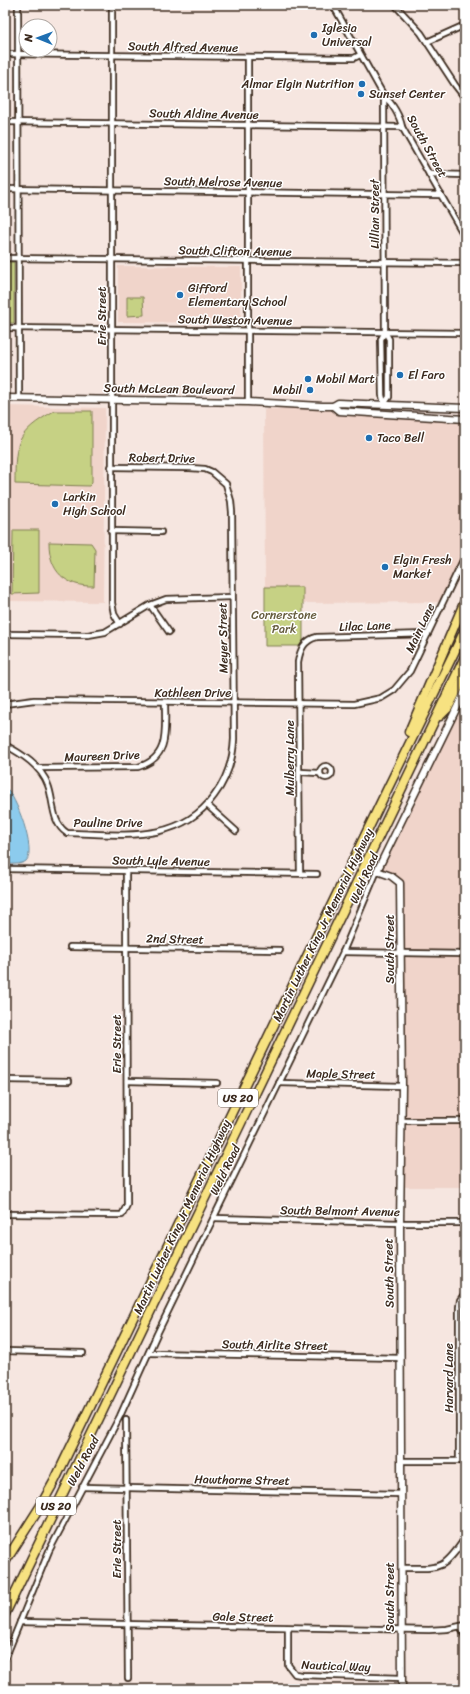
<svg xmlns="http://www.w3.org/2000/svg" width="470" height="1694" font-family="Sriracha,sans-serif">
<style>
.built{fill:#f0d4ca}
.green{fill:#c6d184;stroke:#807e51}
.water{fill:#8ccbed;stroke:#6c8b9a}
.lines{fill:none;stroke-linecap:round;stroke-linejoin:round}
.street-casing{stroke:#3b2a1e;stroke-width:8}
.secondary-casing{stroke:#3b2a1e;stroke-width:9}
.highway-casing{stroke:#3b2a1e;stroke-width:11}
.street{stroke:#fff;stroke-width:4.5}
.secondary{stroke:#fff;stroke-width:6}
.highway{stroke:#f7e281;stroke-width:8}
.poi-dot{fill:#1f6fb2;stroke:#fff;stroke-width:1.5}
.labels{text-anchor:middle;stroke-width:3;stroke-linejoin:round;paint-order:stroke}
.shield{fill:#fff;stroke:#766a62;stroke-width:1}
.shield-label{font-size:11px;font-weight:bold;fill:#3b2a1e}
.poi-label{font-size:12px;fill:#3b2a1e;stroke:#fff;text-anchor:start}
.street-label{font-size:12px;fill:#3b2a1e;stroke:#fff}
.park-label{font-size:12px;fill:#655c3d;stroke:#fff}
</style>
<rect width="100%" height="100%" fill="#f6e6e0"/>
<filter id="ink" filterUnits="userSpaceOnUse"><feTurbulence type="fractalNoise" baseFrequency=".025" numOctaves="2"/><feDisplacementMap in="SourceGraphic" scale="8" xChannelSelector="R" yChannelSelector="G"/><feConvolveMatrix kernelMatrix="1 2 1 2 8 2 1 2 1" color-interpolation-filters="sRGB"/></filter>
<g filter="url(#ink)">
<g class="built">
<path d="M 118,266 L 241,267 L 241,323 L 118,322 Z"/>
<path d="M 5,406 L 105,408 L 103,602 L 5,601 Z"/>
<path d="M 332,407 L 339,412 L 465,420 L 465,553 L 442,602 L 303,603 L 302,587 L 265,587 L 264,409 Z"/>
<path d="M 465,694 L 465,1187 L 403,1187 L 402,881 L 380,870 Z"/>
</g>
<g class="green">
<rect x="5" y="262" width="9" height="61"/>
<path d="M 127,297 L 143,297 L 144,315 L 127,316 Z"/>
<path d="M 54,411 L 92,411 L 92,483 L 89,486 L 15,484 C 15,442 16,433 54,411 Z"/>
<path d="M 13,530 L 39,530 L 39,593 L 12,594 Z"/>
<path d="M 49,542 L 91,543 L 95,549 L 94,586 C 65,587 49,571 49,542 Z"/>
<path d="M 265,587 L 303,587 L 303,642 L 299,646 L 265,646 Z"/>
</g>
<path class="water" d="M 5,787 C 16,795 37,852 26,861 C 21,865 11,864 5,864 Z"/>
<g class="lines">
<defs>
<g id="street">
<path d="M 18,5 L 19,398"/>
<path d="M 112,5 L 112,603 L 114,614 L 120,624"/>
<path d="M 333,5 L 384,96 C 392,103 400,116 402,127 L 465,237"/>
<path d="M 395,5 L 421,33 L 455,85 L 465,98"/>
<path d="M 427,42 L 465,25"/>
<path d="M 5,54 L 345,58 L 354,58 L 360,55"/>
<path d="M 248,58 L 248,402"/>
<path d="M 384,96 L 385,332 L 389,339 L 389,397 L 384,404"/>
<path d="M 5,122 L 402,127"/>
<path d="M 429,174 L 465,175"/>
<path d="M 5,189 L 441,195"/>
<path d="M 5,258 L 465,263"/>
<path d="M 5,328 L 465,333"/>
<path d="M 384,404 L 382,395 L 381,339 L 385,332"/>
<path d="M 111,531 L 161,532"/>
<path d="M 150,605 L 169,632"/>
<path d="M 5,634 L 88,635 L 105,632 L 150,605 L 166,599 L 232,597"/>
<path d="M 5,704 L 34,700 L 354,704 L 381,698 L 394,690 L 410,671 L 465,556"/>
<path d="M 5,745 C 22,754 41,766 48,785 C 54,800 51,823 67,833 C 120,834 178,845 214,796 C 227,779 233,761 234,739 L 232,512 L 231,501 L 226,484 L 212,472 L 205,469 L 190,468 L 111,467"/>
<circle cx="326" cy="772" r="6"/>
<path d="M 38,768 L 138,767 C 170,758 165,730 165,703"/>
<path d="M 300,772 L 319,773"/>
<path d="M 207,805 L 236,831"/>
<path d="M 5,869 L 317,874"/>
<path d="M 300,873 L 298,662 C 300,650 304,640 317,637 L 428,634"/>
<path d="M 70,947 L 280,950"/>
<path d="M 343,952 L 465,954"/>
<path d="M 5,1080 L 69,1081"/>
<path d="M 127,1081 L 217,1083"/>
<path d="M 279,1083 L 402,1086"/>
<path d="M 401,1121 L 465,1121"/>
<path d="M 5,1214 L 122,1215 L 127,1205 L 126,871"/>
<path d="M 214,1218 L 400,1223 L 465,1223"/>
<path d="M 5,1351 L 83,1353"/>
<path d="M 149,1353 L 401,1358"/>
<path d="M 126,1420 L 128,1678"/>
<path d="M 459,1460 L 459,1307 L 460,1300 L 465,1293"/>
<path d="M 402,1461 L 465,1461"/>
<path d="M 82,1487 L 401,1494"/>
<path d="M 401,1568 C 439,1568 443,1572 465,1538"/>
<path d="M 20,1622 L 429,1630 L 447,1629 L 465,1625"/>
<path d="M 461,1627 L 465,1637"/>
<path d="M 288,1628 L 288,1665 L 295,1674 L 302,1675 L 402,1678"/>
<path d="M 5,1659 L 49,1551 L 120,1416 L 157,1334 L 343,952 L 377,871"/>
</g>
<g id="secondary">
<path d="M 5,398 L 248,402 L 322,406 L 333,406 L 338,403 L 465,408"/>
<path d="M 333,406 L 339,411 L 465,419"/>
<path d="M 402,1689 L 400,1223 L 402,1086 L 400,883 L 391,876 L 377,871 L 465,691"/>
</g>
<g id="highway">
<path d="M 440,716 L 448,708 L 465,675"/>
<path d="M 409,732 L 465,601"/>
<path d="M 5,1562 L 40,1507 L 55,1480 L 385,794 L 465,630"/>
<path d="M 5,1614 L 465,657"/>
</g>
</defs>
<use href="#street" class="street-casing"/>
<use href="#secondary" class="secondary-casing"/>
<use href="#highway" class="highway-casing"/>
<use href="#street" class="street"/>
<use href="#secondary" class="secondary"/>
<use href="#highway" class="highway"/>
</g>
</g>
<g class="poi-dot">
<circle cx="314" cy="35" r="4"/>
<circle cx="362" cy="84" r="4"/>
<circle cx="361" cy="94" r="4"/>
<circle cx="180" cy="295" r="4"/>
<circle cx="400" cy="375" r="4"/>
<circle cx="308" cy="379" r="4"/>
<circle cx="310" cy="390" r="4"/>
<circle cx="369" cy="438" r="4"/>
<circle cx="55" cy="504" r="4"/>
<circle cx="385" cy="567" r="4"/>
</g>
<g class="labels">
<g class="shield">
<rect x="218" y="1089" width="40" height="18" rx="3"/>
<rect x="36" y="1497" width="40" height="18" rx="3"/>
</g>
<g class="shield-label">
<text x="238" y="1102">US 20</text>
<text x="56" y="1510">US 20</text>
</g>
<g class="poi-label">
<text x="322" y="32">Iglesia<tspan x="322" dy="14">Universal</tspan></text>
<text x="354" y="88" text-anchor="end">Almar Elgin Nutrition</text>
<text x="369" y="98">Sunset Center</text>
<text x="188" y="292">Gifford<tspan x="188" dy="14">Elementary School</tspan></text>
<text x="408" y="379">El Faro</text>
<text x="316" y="383">Mobil Mart</text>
<text x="302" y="394" text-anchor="end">Mobil</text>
<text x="377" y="442">Taco Bell</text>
<text x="63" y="501">Larkin<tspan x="63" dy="14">High School</tspan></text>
<text x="393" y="564">Elgin Fresh<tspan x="393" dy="14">Market</tspan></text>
</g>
<g class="street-label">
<text transform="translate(183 47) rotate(1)" y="4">South Alfred Avenue</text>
<text transform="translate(204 114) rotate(1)" y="4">South Aldine Avenue</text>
<text transform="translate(427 146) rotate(61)" y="4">South Street</text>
<text transform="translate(223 182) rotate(1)" y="4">South Melrose Avenue</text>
<text transform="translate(375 214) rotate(-90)" y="4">Lillian Street</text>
<text transform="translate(235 251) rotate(1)" y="4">South Clifton Avenue</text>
<text transform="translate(102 316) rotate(-90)" y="4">Erie Street</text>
<text transform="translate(235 320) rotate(1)" y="4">South Weston Avenue</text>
<text transform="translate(169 389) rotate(1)" y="4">South McLean Boulevard</text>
<text transform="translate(162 458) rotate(1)" y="4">Robert Drive</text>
<text transform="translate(365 626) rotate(-2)" y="4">Lilac Lane</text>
<text transform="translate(420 628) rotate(-65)" y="4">Main Lane</text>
<text transform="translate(223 638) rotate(-91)" y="4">Meyer Street</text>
<text x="193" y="697">Kathleen Drive</text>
<text transform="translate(102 756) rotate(-2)" y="4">Maureen Drive</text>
<text transform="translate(290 758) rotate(-90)" y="4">Mulberry Lane</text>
<text x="108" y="827">Pauline Drive</text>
<text transform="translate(161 861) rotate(1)" y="4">South Lyle Avenue</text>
<text transform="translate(364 878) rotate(-66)" y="4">Weld Road</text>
<text transform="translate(323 925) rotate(-64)" y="4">Martin Luther King Jr Memorial Highway</text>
<text transform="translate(175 939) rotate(1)" y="4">2nd Street</text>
<text transform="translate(390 949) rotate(-90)" y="4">South Street</text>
<text transform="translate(117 1044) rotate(-90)" y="4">Erie Street</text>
<text transform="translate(341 1074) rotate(1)" y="4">Maple Street</text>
<text transform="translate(225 1170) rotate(-64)" y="4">Weld Road</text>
<text transform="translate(340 1211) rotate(1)" y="4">South Belmont Avenue</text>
<text transform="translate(182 1217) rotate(-65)" y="4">Martin Luther King Jr Memorial Highway</text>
<text transform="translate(389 1273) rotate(-91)" y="4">South Street</text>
<text transform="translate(275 1345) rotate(1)" y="4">South Airlite Street</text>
<text transform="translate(449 1378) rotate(-90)" y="4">Harvard Lane</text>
<text transform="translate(83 1461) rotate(-62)" y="4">Weld Road</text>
<text transform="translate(242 1480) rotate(1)" y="4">Hawthorne Street</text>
<text transform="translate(117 1549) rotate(-90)" y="4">Erie Street</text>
<text transform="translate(390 1597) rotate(-90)" y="4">South Street</text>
<text transform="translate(243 1617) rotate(1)" y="4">Gale Street</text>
<text transform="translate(336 1666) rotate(2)" y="4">Nautical Way</text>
</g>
<g class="park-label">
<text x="284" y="619">Cornerstone<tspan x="284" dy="14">Park</tspan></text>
</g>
</g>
<rect width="470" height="1694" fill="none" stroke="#fff" stroke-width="20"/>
<rect x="10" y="10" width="450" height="1674" fill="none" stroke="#3b2a1e" stroke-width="1.5" filter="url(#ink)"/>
<g transform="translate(38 38) rotate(271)"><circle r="19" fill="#ffffff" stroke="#b1aaa5"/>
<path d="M0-3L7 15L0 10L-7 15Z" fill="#1f6fb2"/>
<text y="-6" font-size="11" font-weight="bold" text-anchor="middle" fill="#3b2a1e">N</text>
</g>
</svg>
